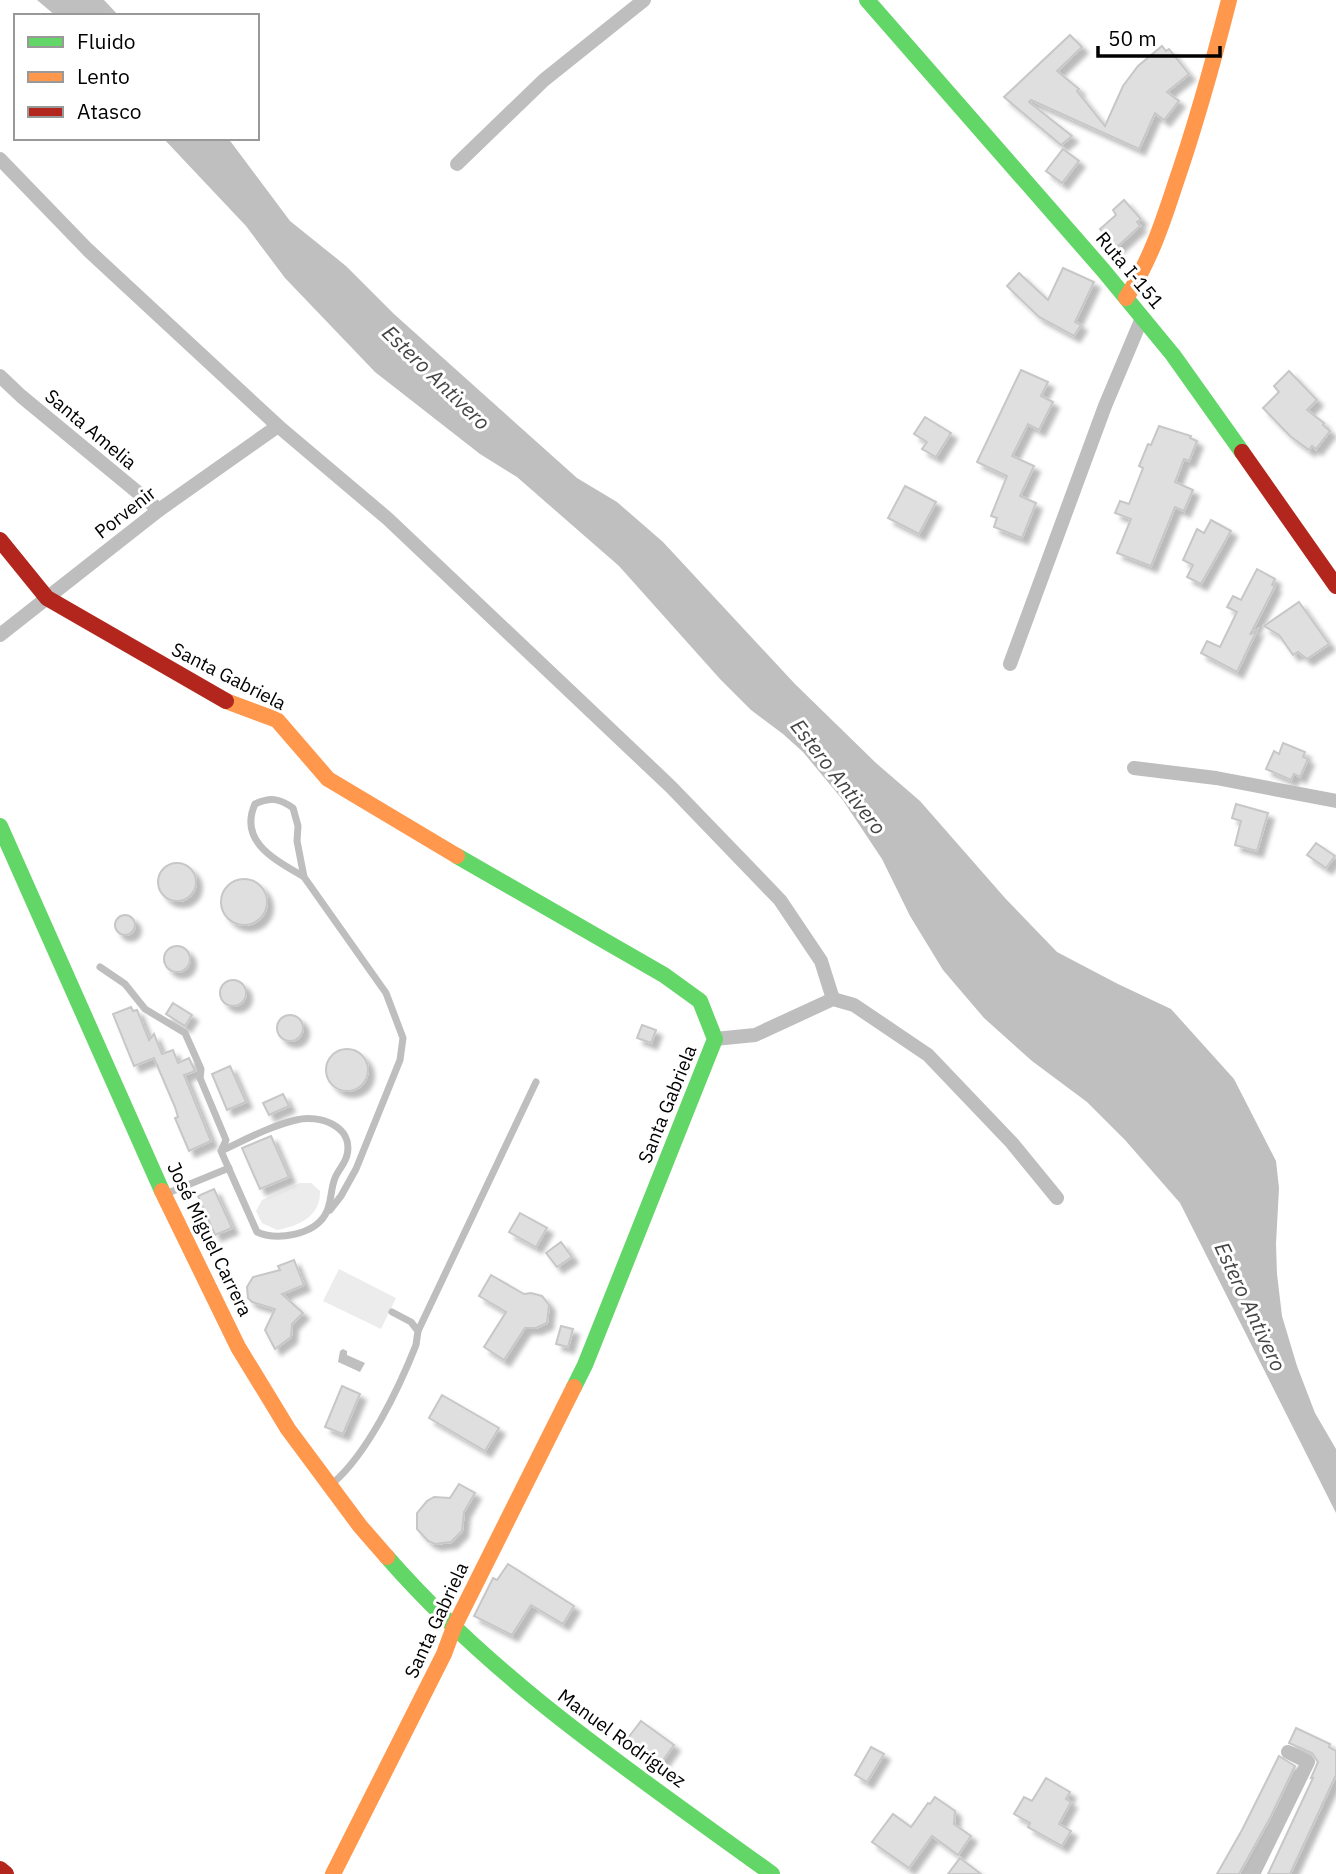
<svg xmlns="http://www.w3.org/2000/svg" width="1336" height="1874" font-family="'IBM Plex Sans',sans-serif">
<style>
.green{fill:#ececec}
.water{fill:#bfbfbf}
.building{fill:#dfdfdf;stroke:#c7c7c7;stroke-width:2;filter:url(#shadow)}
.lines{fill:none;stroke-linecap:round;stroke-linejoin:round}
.lane{stroke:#bebebe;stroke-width:7}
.street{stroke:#bebebe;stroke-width:14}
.fast{stroke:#63d668;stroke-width:16}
.slow{stroke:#ff974d;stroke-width:16}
.jam{stroke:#b3261e;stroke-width:16}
.labels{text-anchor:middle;stroke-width:6;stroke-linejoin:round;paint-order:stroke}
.street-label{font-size:19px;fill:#000;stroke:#fff}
.water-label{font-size:21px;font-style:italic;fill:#444;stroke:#fff}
</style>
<defs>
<filter id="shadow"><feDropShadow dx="6" dy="6" stdDeviation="2" flood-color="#0004"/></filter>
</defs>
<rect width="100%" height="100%" fill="#fff"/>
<g class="green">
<path d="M 300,1183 L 311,1183 L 320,1191 C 321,1216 299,1226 277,1230 L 262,1223 L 256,1211 L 262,1200 Z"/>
<path d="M 339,1269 L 396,1298 L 381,1329 L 323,1301 Z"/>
</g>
<g class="water">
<path d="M 37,0 L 104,0 L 119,16 L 56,16 Z"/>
<path d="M 163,138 L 228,138 L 290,221 L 346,266 L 394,314 L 577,478 L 617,502 L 663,542 L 795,684 L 876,763 L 920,801 L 1005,898 L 1057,952 L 1118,984 L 1171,1009 L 1234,1079 L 1276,1161 L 1279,1188 L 1276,1244 L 1277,1274 L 1282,1316 L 1297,1366 L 1315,1413 L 1336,1449 L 1336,1513 L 1180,1203 L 1125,1140 L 1087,1102 L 1032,1061 L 984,1018 L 943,970 L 910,916 L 882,859 L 842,799 L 803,752 L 783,734 L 751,710 L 720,679 L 619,566 L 517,477 L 480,454 L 375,372 L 285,278 L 246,226 Z"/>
<path d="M 343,1349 L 347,1351 L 347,1355 L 365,1363 L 360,1372 L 338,1362 L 340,1351 Z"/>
</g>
<g class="building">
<path d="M 1070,35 L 1082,47 L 1057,71 L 1079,89 L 1077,91 L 1105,126 L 1123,86 L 1138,66 L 1162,46 L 1166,51 L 1169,49 L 1189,74 L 1167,92 L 1179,101 L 1164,120 L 1155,113 L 1139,149 L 1031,100 L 1029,102 L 1072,136 L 1061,145 L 1004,97 Z"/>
<path d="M 1063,149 L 1079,161 L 1062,183 L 1046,171 Z"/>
<path d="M 1124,200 L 1141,219 L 1137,222 L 1140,226 L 1116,248 L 1100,229 L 1116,215 L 1113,210 Z"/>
<path d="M 1063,268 L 1094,282 L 1075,322 L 1081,325 L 1074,336 L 1039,317 L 1007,286 L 1019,273 L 1048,300 Z"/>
<path d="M 1021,370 L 1048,382 L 1041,396 L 1053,402 L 1039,430 L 1028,424 L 1012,456 L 1034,466 L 1020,496 L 1036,503 L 1022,538 L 994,527 L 997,518 L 991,516 L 1007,476 L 977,462 Z"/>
<path d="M 1289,371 L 1317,400 L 1307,410 L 1324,423 L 1323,425 L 1330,431 L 1316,449 L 1312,446 L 1309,450 L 1290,436 L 1263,408 L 1279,392 L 1274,386 Z"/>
<path d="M 925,417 L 951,433 L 936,457 L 922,449 L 927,442 L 914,434 Z"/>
<path d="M 1159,426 L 1191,436 L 1190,438 L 1197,441 L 1189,461 L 1184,459 L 1175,482 L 1193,490 L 1184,511 L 1175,507 L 1151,566 L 1117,553 L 1131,519 L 1115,513 L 1120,501 L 1129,504 L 1143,468 L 1139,466 L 1148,444 L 1151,445 Z"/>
<path d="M 905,486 L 936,502 L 919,534 L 888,518 Z"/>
<path d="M 1211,520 L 1231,531 L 1201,584 L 1187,577 L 1193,565 L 1183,560 L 1197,529 L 1204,533 Z"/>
<path d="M 1257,569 L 1275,579 L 1272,585 L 1275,586 L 1250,635 L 1257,630 L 1237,672 L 1201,653 L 1207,641 L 1220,647 L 1237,612 L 1227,607 L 1233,596 L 1241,600 Z"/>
<path d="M 1299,602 L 1329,644 L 1307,659 L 1298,652 L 1293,655 L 1279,635 L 1264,626 Z"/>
<path d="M 1283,743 L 1305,752 L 1303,757 L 1308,759 L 1300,777 L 1294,774 L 1291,780 L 1266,769 L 1274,751 L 1279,754 Z"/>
<path d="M 1236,804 L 1268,813 L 1257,851 L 1235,845 L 1241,821 L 1232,818 Z"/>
<path d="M 1316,843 L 1335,856 L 1326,868 L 1307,855 Z"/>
<circle cx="177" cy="882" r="19"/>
<circle cx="244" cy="902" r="23"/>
<circle cx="125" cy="925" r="10"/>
<circle cx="177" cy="959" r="13"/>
<circle cx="233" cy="993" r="13"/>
<path d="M 173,1003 L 192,1015 L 185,1026 L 166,1014 Z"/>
<path d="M 131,1007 L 133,1011 L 137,1010 L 149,1040 L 154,1034 L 162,1054 L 173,1050 L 178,1063 L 189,1058 L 195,1071 L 184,1075 L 211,1141 L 189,1151 L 175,1118 L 178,1117 L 175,1107 L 154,1058 L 134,1066 L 113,1014 Z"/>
<circle cx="290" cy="1028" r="13"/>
<path d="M 642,1025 L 656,1030 L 651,1043 L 637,1038 Z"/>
<circle cx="347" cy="1070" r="21"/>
<path d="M 230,1066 L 246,1102 L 227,1110 L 212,1074 Z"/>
<path d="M 283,1094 L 289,1106 L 269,1115 L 263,1103 Z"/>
<path d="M 271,1136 L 289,1177 L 260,1189 L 242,1148 Z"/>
<path d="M 214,1189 L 232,1228 L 215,1235 L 198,1196 Z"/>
<path d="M 520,1213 L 547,1228 L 536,1247 L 509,1232 Z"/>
<path d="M 561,1242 L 572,1257 L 557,1267 L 546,1253 Z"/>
<path d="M 294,1260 L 304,1285 L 282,1294 L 303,1313 L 292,1324 L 291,1337 L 275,1349 L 265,1330 L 275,1309 L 252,1302 L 248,1298 L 247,1287 L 253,1277 L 280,1270 L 278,1266 Z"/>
<path d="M 491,1275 L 524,1294 L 531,1293 L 542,1296 L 549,1305 L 547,1323 L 536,1328 L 525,1328 L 504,1360 L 484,1347 L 506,1312 L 479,1296 Z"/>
<path d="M 561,1326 L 573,1329 L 568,1347 L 556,1344 Z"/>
<path d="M 342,1386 L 360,1394 L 343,1434 L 325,1427 Z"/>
<path d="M 442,1395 L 499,1428 L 485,1451 L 429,1418 Z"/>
<path d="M 459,1484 L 475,1493 L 464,1512 L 462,1531 L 451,1542 L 435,1544 L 428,1541 L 417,1529 L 417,1513 L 427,1501 L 434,1497 L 450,1498 Z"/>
<path d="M 508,1564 L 574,1606 L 563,1624 L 531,1605 L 512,1635 L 474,1616 L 493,1578 L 497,1580 Z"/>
<path d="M 641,1721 L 674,1745 L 661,1763 L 628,1738 Z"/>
<path d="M 1296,1728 L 1330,1744 L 1329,1747 L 1336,1751 L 1336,1775 L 1290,1874 L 1268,1874 L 1313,1778 L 1311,1778 L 1318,1762 L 1312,1753 L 1289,1743 Z"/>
<path d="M 871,1747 L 884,1754 L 867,1782 L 855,1775 Z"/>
<path d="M 1279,1756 L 1295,1766 L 1270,1818 L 1239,1874 L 1217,1874 L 1242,1830 Z"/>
<path d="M 1046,1778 L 1070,1792 L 1066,1799 L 1071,1802 L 1059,1824 L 1071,1831 L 1062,1846 L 1028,1827 L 1030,1823 L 1014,1814 L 1024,1797 L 1032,1801 Z"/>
<path d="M 935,1797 L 955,1811 L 954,1824 L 971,1836 L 958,1855 L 932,1836 L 909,1868 L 872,1842 L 893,1814 L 911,1827 L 928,1803 L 930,1804 Z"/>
<path d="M 960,1858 L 981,1874 L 948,1874 Z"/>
</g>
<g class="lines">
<g class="lane">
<path d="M 304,877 C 276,860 238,842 255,804 C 270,797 279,798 293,808 L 298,826 L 297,841 L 304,877 L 386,993 L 403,1038 L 400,1060 L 356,1169 L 341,1196 L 330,1210"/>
<path d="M 100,967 L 125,984 L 145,1009 L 185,1033 L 201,1069 L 200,1078 L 226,1140 L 221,1151 L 257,1232 C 277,1241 313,1235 325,1215 C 332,1204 330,1190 335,1178 C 338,1170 345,1164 347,1155 C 354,1126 319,1114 296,1120 C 270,1126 245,1140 221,1151"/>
<path d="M 168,1193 L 229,1168"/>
<path d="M 418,1331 L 536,1082"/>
<path d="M 333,1483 C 368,1453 399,1388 416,1345 L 418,1331 L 411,1322 L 392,1312"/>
</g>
<g class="street">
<path d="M 0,159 L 88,250 L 278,426 L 388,519 L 671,787 L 780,900 L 821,961 L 833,999"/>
<path d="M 457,164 L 544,80 L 644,0"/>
<path d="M 0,376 L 21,396 L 159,510"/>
<path d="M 0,635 L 159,510 L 278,426"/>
<path d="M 1010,664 L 1105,406 L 1142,318"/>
<path d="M 1134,768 L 1216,778 L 1336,801"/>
<path d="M 715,1039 L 755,1035 L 833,999 L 854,1005 L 928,1055 L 1012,1143 L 1057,1198"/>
<path d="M 1253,1874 L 1308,1762 L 1288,1752"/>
</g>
<g class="fast">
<path d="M 867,0 L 1103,270 L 1173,355 L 1242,452"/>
<path d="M 0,826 L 162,1191"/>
<path d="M 457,856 L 664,975 L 700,1001 L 715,1039 L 585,1365 L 574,1387"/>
<path d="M 387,1557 C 498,1684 636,1775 772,1874"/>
</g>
<g class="slow">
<path d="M 1126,298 C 1149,263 1162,225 1175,185 C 1196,124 1213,63 1229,0"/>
<path d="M 226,701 L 277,720 L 328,779 L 457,856"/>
<path d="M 162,1191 L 238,1347 L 288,1429 L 360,1526 L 387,1557"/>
<path d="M 333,1874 L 444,1654 L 454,1627 L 574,1387"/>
</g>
<g class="jam">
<path d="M 1242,452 L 1336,586"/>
<path d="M 0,540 L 47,598 L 226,701"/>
<path d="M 0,1869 L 6,1874"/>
</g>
</g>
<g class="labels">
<g class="street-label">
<text transform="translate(1130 270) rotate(50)" y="7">Ruta I-151</text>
<text transform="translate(91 429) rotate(40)" y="7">Santa Amelia</text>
<text transform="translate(125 512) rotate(-38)" y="7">Porvenir</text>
<text transform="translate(229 676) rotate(27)" y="7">Santa Gabriela</text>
<text transform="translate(667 1104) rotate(-68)" y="7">Santa Gabriela</text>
<text transform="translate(210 1239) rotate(64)" y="7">José Miguel Carrera</text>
<text transform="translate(436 1620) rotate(-65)" y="7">Santa Gabriela</text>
<text transform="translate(622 1738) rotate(36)" y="7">Manuel Rodríguez</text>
</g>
<g class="water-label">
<text transform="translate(436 378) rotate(44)" y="7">Estero Antivero</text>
<text transform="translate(838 777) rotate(52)" y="7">Estero Antivero</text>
<text transform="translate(1250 1307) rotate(65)" y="7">Estero Antivero</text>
</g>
</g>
<rect x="14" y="14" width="245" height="126" fill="#ffffff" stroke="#999999" stroke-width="2"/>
<rect x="28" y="37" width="35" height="10" fill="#63d668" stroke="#999999" stroke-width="2"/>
<text x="77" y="49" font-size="21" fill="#000000">Fluido</text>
<rect x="28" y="72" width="35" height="10" fill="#ff974d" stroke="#999999" stroke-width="2"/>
<text x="77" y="84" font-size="21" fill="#000000">Lento</text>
<rect x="28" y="107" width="35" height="10" fill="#b3261e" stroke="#999999" stroke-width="2"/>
<text x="77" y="119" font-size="21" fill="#000000">Atasco</text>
<path d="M1098 46v10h122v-10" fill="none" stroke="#000000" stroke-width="3.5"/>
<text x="1108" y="46" font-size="21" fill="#000000" stroke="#ffffff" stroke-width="5" paint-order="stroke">50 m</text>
</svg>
